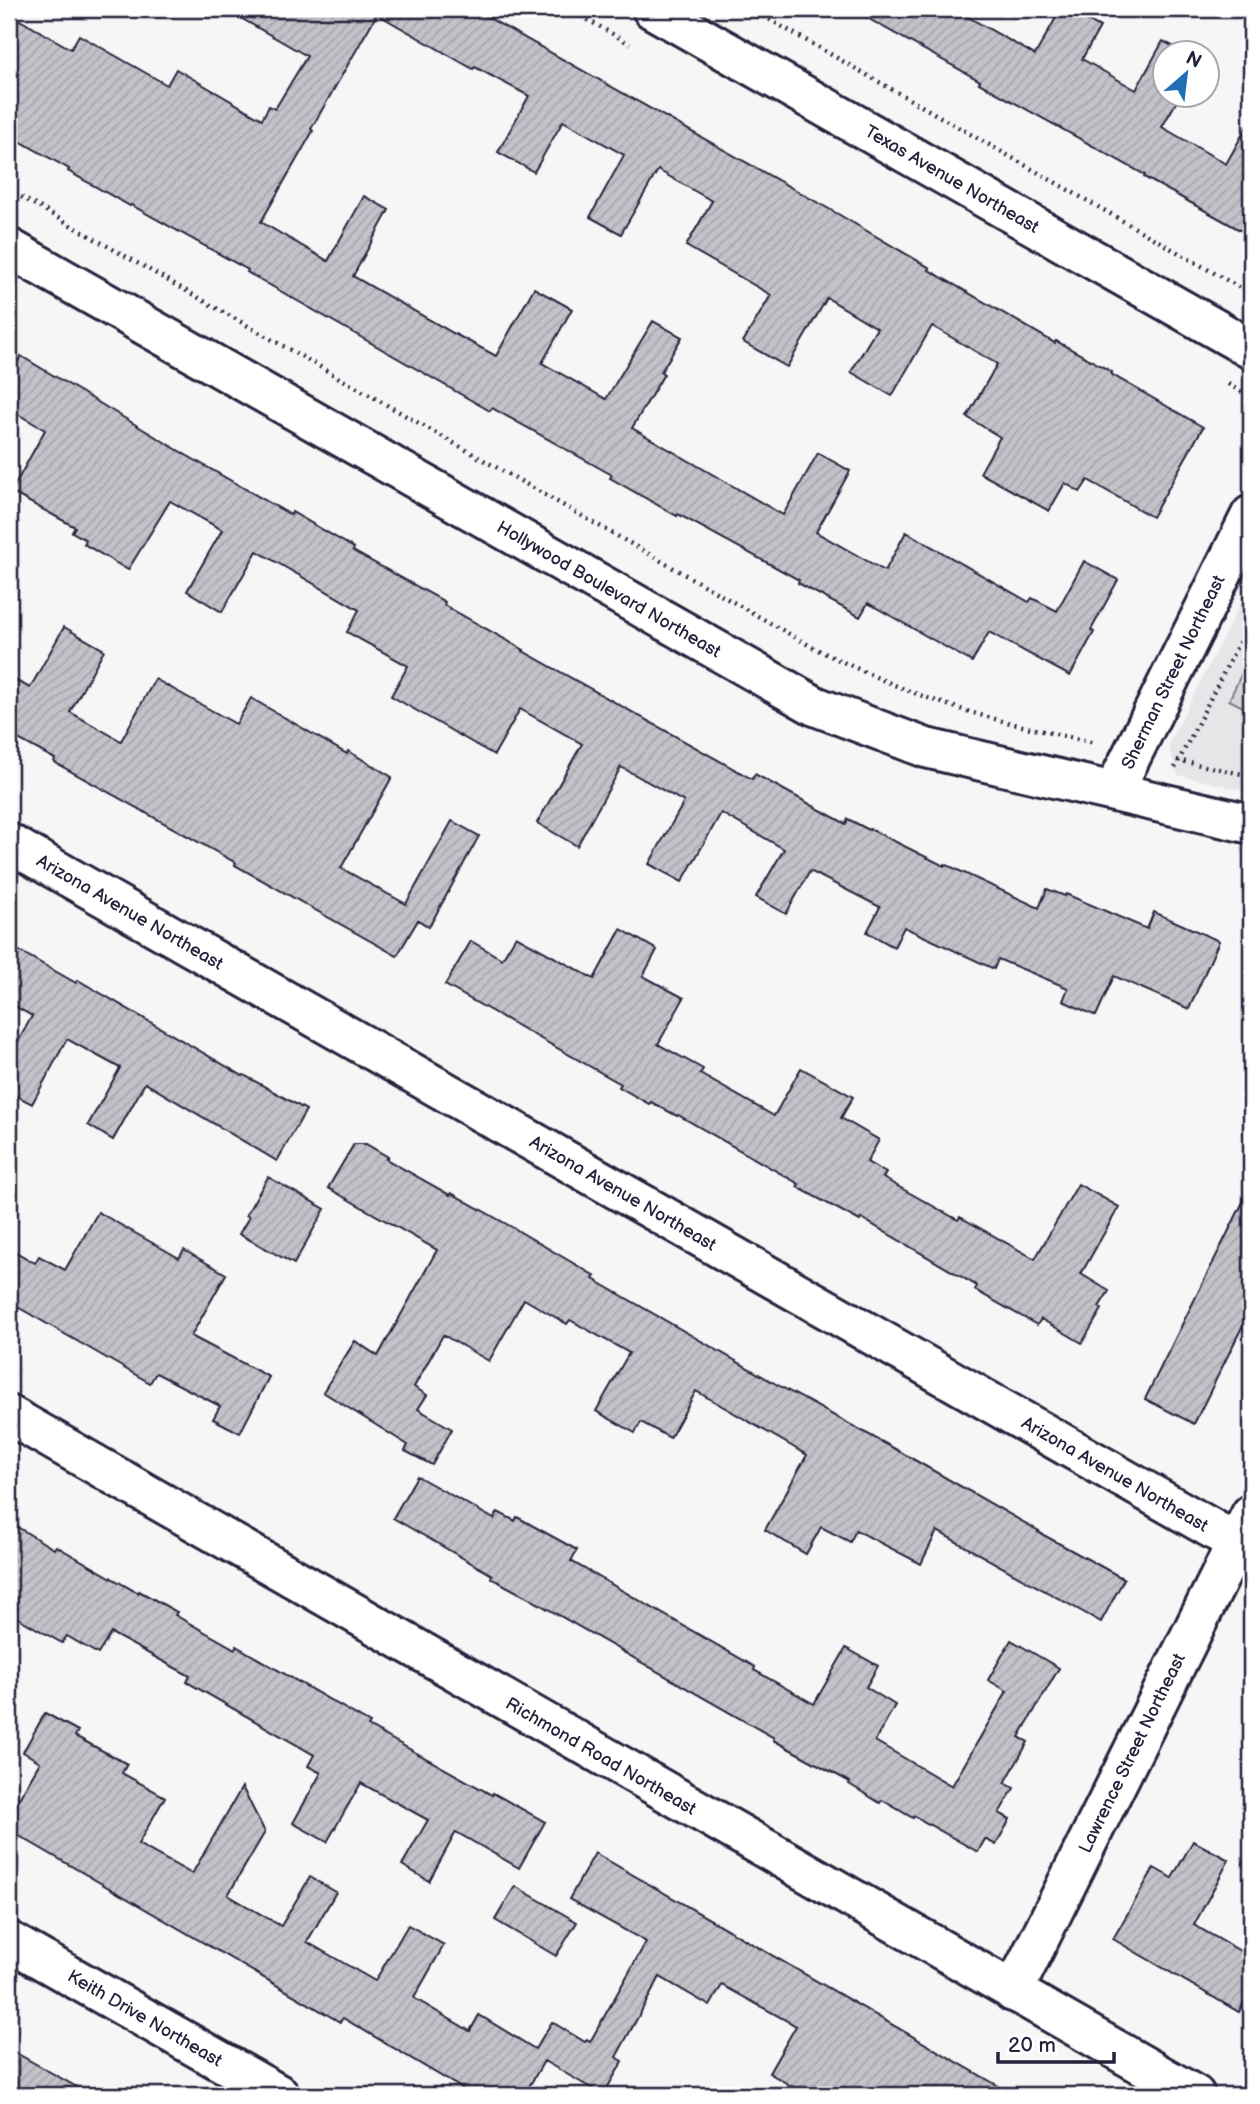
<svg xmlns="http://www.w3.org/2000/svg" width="1260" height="2104" font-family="'Balsamiq Sans',sans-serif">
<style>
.built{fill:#e6e6e9}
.green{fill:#d7d7db;stroke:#7c7c8b;stroke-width:2}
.building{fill:url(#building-hatch);stroke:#22223b;stroke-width:2}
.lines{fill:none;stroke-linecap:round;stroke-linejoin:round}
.minor-casing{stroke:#22223b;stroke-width:44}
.path{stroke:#22223b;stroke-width:4.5;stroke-dasharray:2 5;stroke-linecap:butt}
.minor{stroke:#fff;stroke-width:38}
.labels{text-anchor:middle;stroke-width:6;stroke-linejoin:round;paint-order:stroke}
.street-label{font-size:18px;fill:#22223b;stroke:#fff}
</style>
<defs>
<pattern id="building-hatch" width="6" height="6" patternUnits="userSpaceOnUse" patternTransform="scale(1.75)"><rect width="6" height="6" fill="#c2c2c9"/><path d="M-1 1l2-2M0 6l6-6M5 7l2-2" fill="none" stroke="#a6a6ae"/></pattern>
</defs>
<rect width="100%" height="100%" fill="#f6f6f7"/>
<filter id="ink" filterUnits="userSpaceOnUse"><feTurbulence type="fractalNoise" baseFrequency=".0143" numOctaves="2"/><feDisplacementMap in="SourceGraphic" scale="14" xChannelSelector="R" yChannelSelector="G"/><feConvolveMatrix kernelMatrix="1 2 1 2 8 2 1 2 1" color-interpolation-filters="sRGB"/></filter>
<g filter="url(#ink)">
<path class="built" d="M 1251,583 L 1251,792 L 1178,775 L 1168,745 Z"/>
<path class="green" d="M 1251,654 L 1251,711 L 1229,700 Z"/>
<g class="building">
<path d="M 225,9 L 473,9 L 838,214 L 930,268 L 929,270 L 1055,343 L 1056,341 L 1112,372 L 1111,374 L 1203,427 L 1152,517 L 1088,480 L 1080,492 L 1065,483 L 1049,511 L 980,473 L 1000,437 L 967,417 L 997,364 L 932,326 L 892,396 L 851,372 L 877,328 L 827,298 L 787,367 L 743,342 L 771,295 L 686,246 L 712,201 L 658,170 L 621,234 L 590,217 L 624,155 L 563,121 L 534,172 L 498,152 L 529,96 L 475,67 L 473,69 L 377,14 L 311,129 L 313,131 L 261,222 L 328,261 L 364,196 L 389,210 L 353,276 L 453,333 L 496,356 L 534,288 L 572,309 L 542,363 L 606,399 L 653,321 L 682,337 L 661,372 L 664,374 L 632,428 L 783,515 L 818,453 L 850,471 L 816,532 L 885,571 L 906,532 L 1029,602 L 1032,598 L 1057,611 L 1084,561 L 1118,580 L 1091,630 L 1094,632 L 1070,676 L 989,632 L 972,662 L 868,603 L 860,617 L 798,583 L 799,580 L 678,514 L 677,516 L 610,478 L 612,475 L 492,408 L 490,411 L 247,272 L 248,270 L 131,205 L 130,206 L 68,171 L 69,169 L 9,135 L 9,14 L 71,49 L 79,35 L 167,85 L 176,69 L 262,119 L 269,106 L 275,109 L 307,56 Z"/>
<path d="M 851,9 L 954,9 L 1035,55 L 1061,9 L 1066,9 L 1100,27 L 1082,59 L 1136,90 L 1163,41 L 1184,52 L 1166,52 L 1166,94 L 1181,94 L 1162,127 L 1226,164 L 1251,119 L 1251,236 L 1144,177 L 1145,175 L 979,83 L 980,81 Z"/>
<path d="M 21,356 L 186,455 L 291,515 L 292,512 L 354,548 L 353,551 L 445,602 L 444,605 L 524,650 L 523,651 L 752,779 L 755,774 L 846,824 L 848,819 L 869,830 L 870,829 L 944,866 L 945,864 L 1039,908 L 1047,889 L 1065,896 L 1066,894 L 1147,929 L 1154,912 L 1219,941 L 1189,1009 L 1114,976 L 1096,1016 L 1063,1001 L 1068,988 L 998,959 L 994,969 L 904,927 L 894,947 L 867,932 L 880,907 L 810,871 L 786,914 L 756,897 L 784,849 L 721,813 L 682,882 L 649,864 L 684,802 L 621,767 L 577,846 L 537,823 L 582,744 L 520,709 L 494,755 L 391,696 L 408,666 L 347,632 L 359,610 L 257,551 L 222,612 L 187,591 L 222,530 L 170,501 L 128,570 L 84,544 L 86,540 L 72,532 L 75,527 L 11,492 L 45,430 L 9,409 L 9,378 Z"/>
<path d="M 64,627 L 104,650 L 70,712 L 121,741 L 155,679 L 236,724 L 251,698 L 347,754 L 348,751 L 392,777 L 341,868 L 406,904 L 452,821 L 479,836 L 429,927 L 418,920 L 397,956 L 235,865 L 236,863 L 54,762 L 55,759 L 9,734 L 9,677 L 30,688 Z"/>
<path d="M 621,929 L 657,950 L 643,976 L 684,998 L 658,1044 L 703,1069 L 700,1074 L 774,1116 L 801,1068 L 853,1097 L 841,1118 L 879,1140 L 867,1162 L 886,1173 L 883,1178 L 958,1220 L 960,1217 L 1035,1259 L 1078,1184 L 1119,1207 L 1081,1274 L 1109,1291 L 1099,1307 L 1102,1309 L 1082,1343 L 1041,1319 L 1037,1325 L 975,1290 L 977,1286 L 861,1218 L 860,1221 L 797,1187 L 799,1184 L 678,1115 L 677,1116 L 651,1102 L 649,1104 L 619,1087 L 621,1084 L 445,985 L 471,941 L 502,959 L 516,936 L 594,979 Z"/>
<path d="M 9,945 L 76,983 L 78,980 L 243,1076 L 244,1075 L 306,1110 L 277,1161 L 145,1083 L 113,1140 L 88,1125 L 120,1068 L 67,1039 L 32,1104 L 9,1092 L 9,1058 L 32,1016 L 9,1003 Z"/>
<path d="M 354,1144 L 366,1144 L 388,1157 L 386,1159 L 450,1195 L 451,1193 L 510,1226 L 595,1276 L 593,1279 L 776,1384 L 897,1450 L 1039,1531 L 1038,1532 L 1124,1579 L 1101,1622 L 937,1531 L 921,1564 L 856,1530 L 850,1542 L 821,1527 L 806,1554 L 765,1530 L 807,1455 L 696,1391 L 670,1438 L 641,1422 L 635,1433 L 596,1411 L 629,1353 L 570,1320 L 567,1324 L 524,1299 L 489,1361 L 443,1335 L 414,1387 L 427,1395 L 418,1409 L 452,1429 L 432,1465 L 405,1451 L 408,1445 L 323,1392 L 355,1341 L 378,1356 L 437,1250 L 328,1188 Z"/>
<path d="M 268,1177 L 325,1209 L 294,1264 L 239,1234 L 249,1217 L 246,1215 Z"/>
<path d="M 1251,1186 L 1251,1309 L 1194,1424 L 1145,1399 Z"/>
<path d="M 98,1212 L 179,1258 L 184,1250 L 226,1274 L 191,1336 L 269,1377 L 240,1433 L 213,1419 L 220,1406 L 156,1373 L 150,1383 L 9,1302 L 9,1248 L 35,1263 L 39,1256 L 65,1270 Z"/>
<path d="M 417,1476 L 494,1519 L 498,1512 L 515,1521 L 517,1517 L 577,1550 L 571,1561 L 755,1667 L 754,1670 L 814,1704 L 846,1648 L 878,1666 L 866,1687 L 895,1705 L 875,1741 L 952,1786 L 1007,1691 L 988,1680 L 1011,1640 L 1059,1668 L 1019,1737 L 1028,1742 L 1005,1783 L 1014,1788 L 999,1813 L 1010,1819 L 996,1845 L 985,1839 L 978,1852 L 914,1816 L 913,1818 L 882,1800 L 880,1803 L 849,1784 L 850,1782 L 773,1740 L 774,1738 L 525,1596 L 491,1578 L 492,1575 L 393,1518 Z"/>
<path d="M 9,1522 L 54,1549 L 56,1546 L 138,1593 L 139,1591 L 177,1612 L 175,1615 L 235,1649 L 236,1646 L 370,1723 L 368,1726 L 492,1795 L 493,1793 L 545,1822 L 519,1868 L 456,1832 L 429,1881 L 402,1865 L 428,1820 L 361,1783 L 327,1842 L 293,1823 L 321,1773 L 308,1766 L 314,1755 L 187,1682 L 190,1676 L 111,1633 L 98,1654 L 67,1636 L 62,1643 L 9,1613 Z"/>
<path d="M 45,1713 L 78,1731 L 75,1736 L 127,1764 L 122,1773 L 165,1797 L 138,1844 L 192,1874 L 242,1787 L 265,1832 L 228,1895 L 281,1926 L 310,1877 L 336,1892 L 307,1942 L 375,1981 L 408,1925 L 444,1945 L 414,1998 L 470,2031 L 479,2015 L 535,2049 L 552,2022 L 585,2042 L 587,2040 L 590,2042 L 646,1942 L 569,1899 L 595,1853 L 1014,2095 L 807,2095 L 769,2073 L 796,2026 L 722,1985 L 710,2006 L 660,1977 L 616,2057 L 623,2061 L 603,2095 L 544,2061 L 524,2095 L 473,2095 L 343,2018 L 340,2022 L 9,1830 L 9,1816 L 40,1762 L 23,1752 Z"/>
<path d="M 1193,1841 L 1229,1860 L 1194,1925 L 1251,1957 L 1251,1990 L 1239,2012 L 1113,1939 L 1154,1868 L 1172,1878 Z"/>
<path d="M 515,1886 L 577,1922 L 556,1956 L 495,1920 Z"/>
<path d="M 9,2049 L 91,2095 L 9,2095 Z"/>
</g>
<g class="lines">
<defs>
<g id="minor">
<path d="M 652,9 L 1251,349"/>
<path d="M 9,248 L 815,706 L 926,748 L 1251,824"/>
<path d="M 1114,791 L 1251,515"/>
<path d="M 9,843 L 1251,1551"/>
<path d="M 9,1415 L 1195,2095"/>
<path d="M 9,1941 L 280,2095"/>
<path d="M 1013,1992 L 1251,1514"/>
</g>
</defs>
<use href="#minor" class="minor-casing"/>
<g class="path">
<path d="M 569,9 L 630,44"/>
<path d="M 751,9 L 1251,294"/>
<path d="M 9,190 L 814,648 C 851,666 889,684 928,698 C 982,718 1039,730 1095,743"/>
<path d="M 1228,384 L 1251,397"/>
<path d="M 1177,760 L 1251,776"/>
<path d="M 1175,768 L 1251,619"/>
</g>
<use href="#minor" class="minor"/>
</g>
</g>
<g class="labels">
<g class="street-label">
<text transform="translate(952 179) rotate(30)" y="6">Texas Avenue Northeast</text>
<text transform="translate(609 589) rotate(30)" y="6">Hollywood Boulevard Northeast</text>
<text transform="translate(1173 672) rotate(-64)" y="6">Sherman Street Northeast</text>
<text transform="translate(130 912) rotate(30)" y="6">Arizona Avenue Northeast</text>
<text transform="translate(623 1193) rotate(30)" y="6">Arizona Avenue Northeast</text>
<text transform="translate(1115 1474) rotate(30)" y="6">Arizona Avenue Northeast</text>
<text transform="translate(1132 1753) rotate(-64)" y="6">Lawrence Street Northeast</text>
<text transform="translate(601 1756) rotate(30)" y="6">Richmond Road Northeast</text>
<text transform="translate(145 2018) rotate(30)" y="6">Keith Drive Northeast</text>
</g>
</g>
<rect width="1260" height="2104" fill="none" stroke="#fff" stroke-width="35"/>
<rect x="18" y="18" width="1225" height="2069" fill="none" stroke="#22223b" stroke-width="2.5" filter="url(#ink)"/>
<g transform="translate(1186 74) rotate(28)"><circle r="33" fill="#ffffff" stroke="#a7a7b1" stroke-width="2"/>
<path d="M0-5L12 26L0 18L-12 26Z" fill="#1f6fb2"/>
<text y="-10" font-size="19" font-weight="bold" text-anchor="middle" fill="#22223b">N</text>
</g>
<path d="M998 2052v10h116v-10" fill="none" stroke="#22223b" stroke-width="3.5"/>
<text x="1008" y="2052" font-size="21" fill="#22223b" stroke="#ffffff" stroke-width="5" paint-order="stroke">20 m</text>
</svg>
